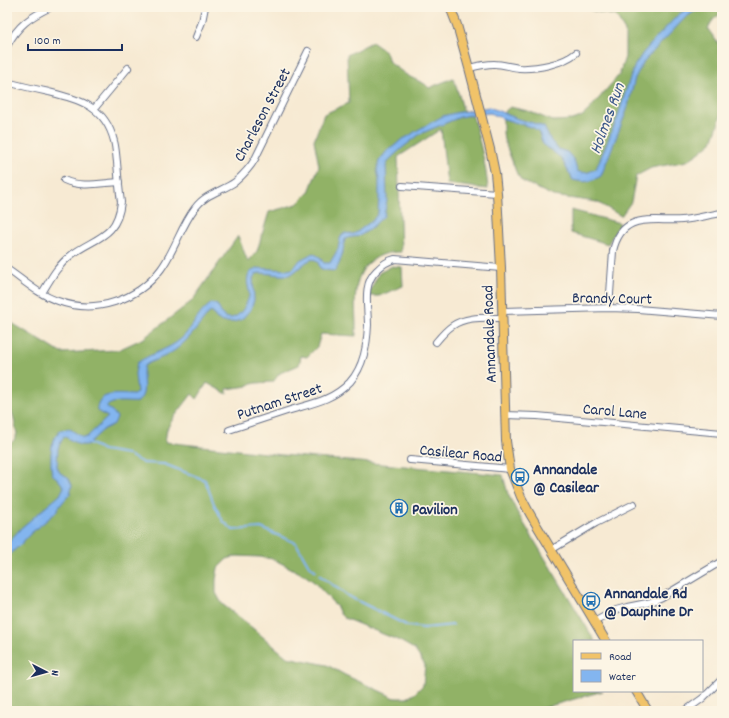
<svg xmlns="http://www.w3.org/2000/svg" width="729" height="718" font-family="Dekko,sans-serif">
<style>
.forest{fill:#91b266;stroke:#567062;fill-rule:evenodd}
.water{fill:#83b5ef;stroke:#4f72a6}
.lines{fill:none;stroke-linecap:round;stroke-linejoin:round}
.stream{stroke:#83b5ef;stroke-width:2}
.minor-casing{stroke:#687087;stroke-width:8}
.major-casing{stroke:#687087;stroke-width:10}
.minor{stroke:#fff;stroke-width:6}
.major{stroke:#f1c369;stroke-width:8}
.labels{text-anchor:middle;stroke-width:3.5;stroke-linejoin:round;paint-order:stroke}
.street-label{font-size:16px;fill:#1b2f5e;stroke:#fcf5e5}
.poi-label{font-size:16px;font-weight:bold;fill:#1b2f5e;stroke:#fcf5e5;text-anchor:start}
.water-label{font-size:17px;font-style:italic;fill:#3a578a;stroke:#fcf5e5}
</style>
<rect width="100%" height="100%" fill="#fcf5e5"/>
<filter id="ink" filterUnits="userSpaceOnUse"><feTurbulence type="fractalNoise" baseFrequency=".025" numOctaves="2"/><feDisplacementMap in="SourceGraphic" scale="8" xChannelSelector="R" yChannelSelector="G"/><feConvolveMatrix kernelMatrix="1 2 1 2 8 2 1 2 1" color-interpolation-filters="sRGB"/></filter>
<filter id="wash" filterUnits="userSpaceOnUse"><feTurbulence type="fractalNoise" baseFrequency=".012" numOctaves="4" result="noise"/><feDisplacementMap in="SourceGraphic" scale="16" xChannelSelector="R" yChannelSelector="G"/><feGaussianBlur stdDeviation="0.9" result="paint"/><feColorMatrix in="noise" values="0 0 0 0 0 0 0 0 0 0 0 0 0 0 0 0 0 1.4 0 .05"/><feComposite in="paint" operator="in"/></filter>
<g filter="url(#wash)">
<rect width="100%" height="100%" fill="#f7ead3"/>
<g class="forest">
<path d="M 593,7 L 722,7 L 722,14 C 715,16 711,22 708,29 L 722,49 L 722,113 L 712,142 L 700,152 L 687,161 L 651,168 L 636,176 L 631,202 L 621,216 L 597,202 L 553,196 L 522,181 L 517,174 L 504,140 L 503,132 L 503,113 L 510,107 L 528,111 L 553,121 L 572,120 L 581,117 L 588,111 L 619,75 L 625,57 L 625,31 L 616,16 L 590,10 Z"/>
<path d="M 372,42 L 386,52 L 389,62 L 408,76 L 425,84 L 429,88 L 453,78 L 459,95 L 464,113 L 472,114 C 479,139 486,163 488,189 L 447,184 L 441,129 L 398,157 L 401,252 C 389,252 380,254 370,262 C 349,279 357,312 356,336 L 321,334 L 317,347 L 307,357 L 301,356 L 299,365 L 280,373 L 273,382 L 256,383 L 248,385 L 248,386 L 227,389 L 227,394 L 207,383 L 197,399 L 192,394 L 176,415 L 175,415 L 167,429 L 165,442 L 283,455 L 503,475 L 508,494 L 517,512 L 595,641 L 574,641 L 574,691 L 603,691 L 532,711 L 7,711 L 7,453 L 9,445 L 14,440 L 17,434 L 13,415 L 7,403 L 7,320 L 61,353 L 118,350 L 144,338 L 192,301 L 238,236 L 248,262 L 257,251 L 269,212 L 297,204 L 309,192 L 319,166 L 314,140 L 324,114 L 349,103 L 347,55 ZM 237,556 L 260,557 L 273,559 L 306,576 L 314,582 L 337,607 L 340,614 L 344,618 L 400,641 L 414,649 L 425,665 L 423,685 L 414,694 L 407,698 L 395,698 L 345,675 L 327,665 L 287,657 L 276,648 L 243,620 L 222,604 L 216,593 L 216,580 L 218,568 L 227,559 Z"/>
<path d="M 571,210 L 616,222 L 620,223 L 608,244 L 571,233 Z"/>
<path d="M 392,266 L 402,267 L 403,286 L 379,296 L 370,296 L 369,293 L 379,273 Z"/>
</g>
<path class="water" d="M 690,7 L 701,7 L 685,18 L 644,61 L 635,78 L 627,110 L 601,176 C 590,182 586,183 573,180 L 561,158 L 543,144 L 539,133 L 534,128 L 504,119 L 490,113 L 469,115 L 460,117 L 420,134 L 401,149 L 389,160 L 386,166 L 387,200 L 384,216 C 377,222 369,231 361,235 C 356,238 350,236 345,239 C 343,250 342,261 335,271 L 325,270 L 320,268 C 319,266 319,264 318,262 C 311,252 297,273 289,275 C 280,276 269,273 260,273 L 256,274 L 253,278 L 254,300 L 251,309 L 241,320 L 233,322 L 222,322 L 216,318 L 212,312 L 209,313 C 197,328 186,344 169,354 C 161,359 152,360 144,366 C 141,375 146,389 142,396 C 141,399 139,400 138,402 C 127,403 114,399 106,407 L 112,411 L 117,417 L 114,424 L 104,429 L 87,445 L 79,445 L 64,436 L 58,448 L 57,467 L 60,473 L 68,477 L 72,485 L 70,494 L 62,503 L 54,514 L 30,534 L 21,544 L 7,557 L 7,544 L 21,528 L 60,495 L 64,487 L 58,479 L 52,474 L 51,467 L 51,453 L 53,440 L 60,430 L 70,429 L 83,438 L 87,437 L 108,417 L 97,411 C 97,408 97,406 98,404 C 102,391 123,395 134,395 L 137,392 L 135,374 L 137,363 C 151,353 168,350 181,339 C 194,327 197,313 212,303 L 217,305 L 223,316 C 225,317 226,318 229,318 C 239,319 247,305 249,296 C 250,290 246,283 248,277 C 249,273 253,270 256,268 L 287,270 L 293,269 L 300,260 L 313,253 L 321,258 L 322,261 L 324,263 L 330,263 L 338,249 L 340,239 L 342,235 L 345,233 L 353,234 L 357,232 L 373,220 L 378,213 L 379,198 L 379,179 L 377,170 L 379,161 L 387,151 L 393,147 L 401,140 L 409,136 L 416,131 L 443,116 L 455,113 L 489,107 L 518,119 L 533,123 L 544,127 L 551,141 L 558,149 L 567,152 L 574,160 L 577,171 L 582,173 L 589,172 L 596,169 L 617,119 L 628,84 L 635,65 L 643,53 L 657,37 L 678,15 Z"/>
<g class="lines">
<g class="stream">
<path d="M 87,442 L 103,450 L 127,454 L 143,463 L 164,464 L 205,480 L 214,504 L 223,521 L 233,530 L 261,528 L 296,543 L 308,564 L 316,571"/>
<path d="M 319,575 L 348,596 L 408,626 L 424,628 L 453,625"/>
</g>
</g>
</g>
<g filter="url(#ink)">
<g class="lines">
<defs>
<g id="minor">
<path d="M 196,37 L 202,22 L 205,7"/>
<path d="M 7,46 C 18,25 30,17 51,7"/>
<path d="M 469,68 C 477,66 485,64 494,64 C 502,64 511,67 519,68 C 536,69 563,64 576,53"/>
<path d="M 7,82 C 21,86 35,89 49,92 C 80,100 105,106 114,141 C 116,148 116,155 117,162 C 118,175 119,189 121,202 C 117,239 94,237 70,256 C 57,266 50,280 42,293"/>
<path d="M 94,109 L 128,68"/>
<path d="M 64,180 C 81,188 101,183 119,182"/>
<path d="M 402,186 L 497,193"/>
<path d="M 7,269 C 23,280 39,295 58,301 C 95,315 138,300 161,269 C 175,250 181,226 195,208 C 205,194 222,191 235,182 C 243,175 250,168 255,159 L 308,51"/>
<path d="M 609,308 L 613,251 C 622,211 652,222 682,220 C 695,219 708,215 722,213"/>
<path d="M 502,311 L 609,308 L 638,309 L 722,316"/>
<path d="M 436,342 C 441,336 446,330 452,326 C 466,316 485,318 502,318"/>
<path d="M 505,415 L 537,416 L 722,433"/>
<path d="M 229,430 C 247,424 266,418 284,412 C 308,404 331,402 350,382 C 364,366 367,345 368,325 C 368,306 362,284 377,270 C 383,264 387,261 395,259 L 501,268"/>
<path d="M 410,460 L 456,464 L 510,469"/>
<path d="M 551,550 L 596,523 L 634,504"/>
<path d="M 594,622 L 616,610 L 627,607 L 642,604 L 651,602 L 662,597 L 722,561"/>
<path d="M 685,711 L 703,698 L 722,679"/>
</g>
<g id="major">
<path d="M 450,7 L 457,25 L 469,68 L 490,149 L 495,173 L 497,193 L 501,268 L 506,441 L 510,469 L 521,497 L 530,514 L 606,641"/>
<path d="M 636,691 L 648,711"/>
</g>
</defs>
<use href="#minor" class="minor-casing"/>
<use href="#major" class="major-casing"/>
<use href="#minor" class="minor"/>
<use href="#major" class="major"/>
</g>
</g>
<defs>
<symbol id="bus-ring" viewBox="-11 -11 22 22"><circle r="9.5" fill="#fcf5e5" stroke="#1f6fb2" stroke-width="1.5"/><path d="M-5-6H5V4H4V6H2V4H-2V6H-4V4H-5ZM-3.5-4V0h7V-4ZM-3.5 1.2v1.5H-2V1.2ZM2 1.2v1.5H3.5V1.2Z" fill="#1f6fb2"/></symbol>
<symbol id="building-ring" viewBox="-11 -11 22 22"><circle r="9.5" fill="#fcf5e5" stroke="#1f6fb2" stroke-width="1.5"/><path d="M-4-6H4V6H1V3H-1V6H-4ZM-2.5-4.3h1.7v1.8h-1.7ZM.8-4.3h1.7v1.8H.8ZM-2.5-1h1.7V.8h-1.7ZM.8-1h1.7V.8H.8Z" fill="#1f6fb2"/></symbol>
</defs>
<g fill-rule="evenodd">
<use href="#bus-ring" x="510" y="467" width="20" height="20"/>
<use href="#building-ring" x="389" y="498" width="20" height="20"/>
<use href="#bus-ring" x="581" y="591" width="20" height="20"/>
</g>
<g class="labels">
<g class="street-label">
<text transform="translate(261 114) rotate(-62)" y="6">Charleson Street</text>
<text transform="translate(612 297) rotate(1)" y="6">Brandy Court</text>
<text transform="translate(488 334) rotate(-92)" y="6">Annandale Road</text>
<text transform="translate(279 400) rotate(-18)" y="6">Putnam Street</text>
<text transform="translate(615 410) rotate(5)" y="6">Carol Lane</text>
<text transform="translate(461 452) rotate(5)" y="6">Casilear Road</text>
</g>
<g class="poi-label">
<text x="533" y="474">Annandale<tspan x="533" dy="18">@ Casilear</tspan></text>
<text x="412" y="514">Pavilion</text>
<text x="604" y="598">Annandale Rd<tspan x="604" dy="18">@ Dauphine Dr</tspan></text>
</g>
<g class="water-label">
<text transform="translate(606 118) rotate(-70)" y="6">Holmes Run</text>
</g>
</g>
<rect width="729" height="718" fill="none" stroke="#fcf5e5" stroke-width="24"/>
<rect x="573" y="640" width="130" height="52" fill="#fcf5e5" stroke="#a2a6af"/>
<rect x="581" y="653" width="20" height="6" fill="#f1c369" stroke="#a2a6af"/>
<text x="609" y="660" font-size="12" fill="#1b2f5e">Road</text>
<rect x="581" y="670" width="20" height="12" fill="#83b5ef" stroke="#a2a6af"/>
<text x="609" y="680" font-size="12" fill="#1b2f5e">Water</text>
<g transform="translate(46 672) rotate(96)" stroke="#fcf5e5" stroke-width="3" paint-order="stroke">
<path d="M0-3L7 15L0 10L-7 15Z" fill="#1b2f5e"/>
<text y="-6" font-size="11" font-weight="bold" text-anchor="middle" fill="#1b2f5e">N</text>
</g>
<path d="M28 44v6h94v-6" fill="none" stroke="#1b2f5e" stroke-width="2"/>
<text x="34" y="44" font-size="12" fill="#1b2f5e" stroke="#fcf5e5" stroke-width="3" paint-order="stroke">100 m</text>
</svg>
